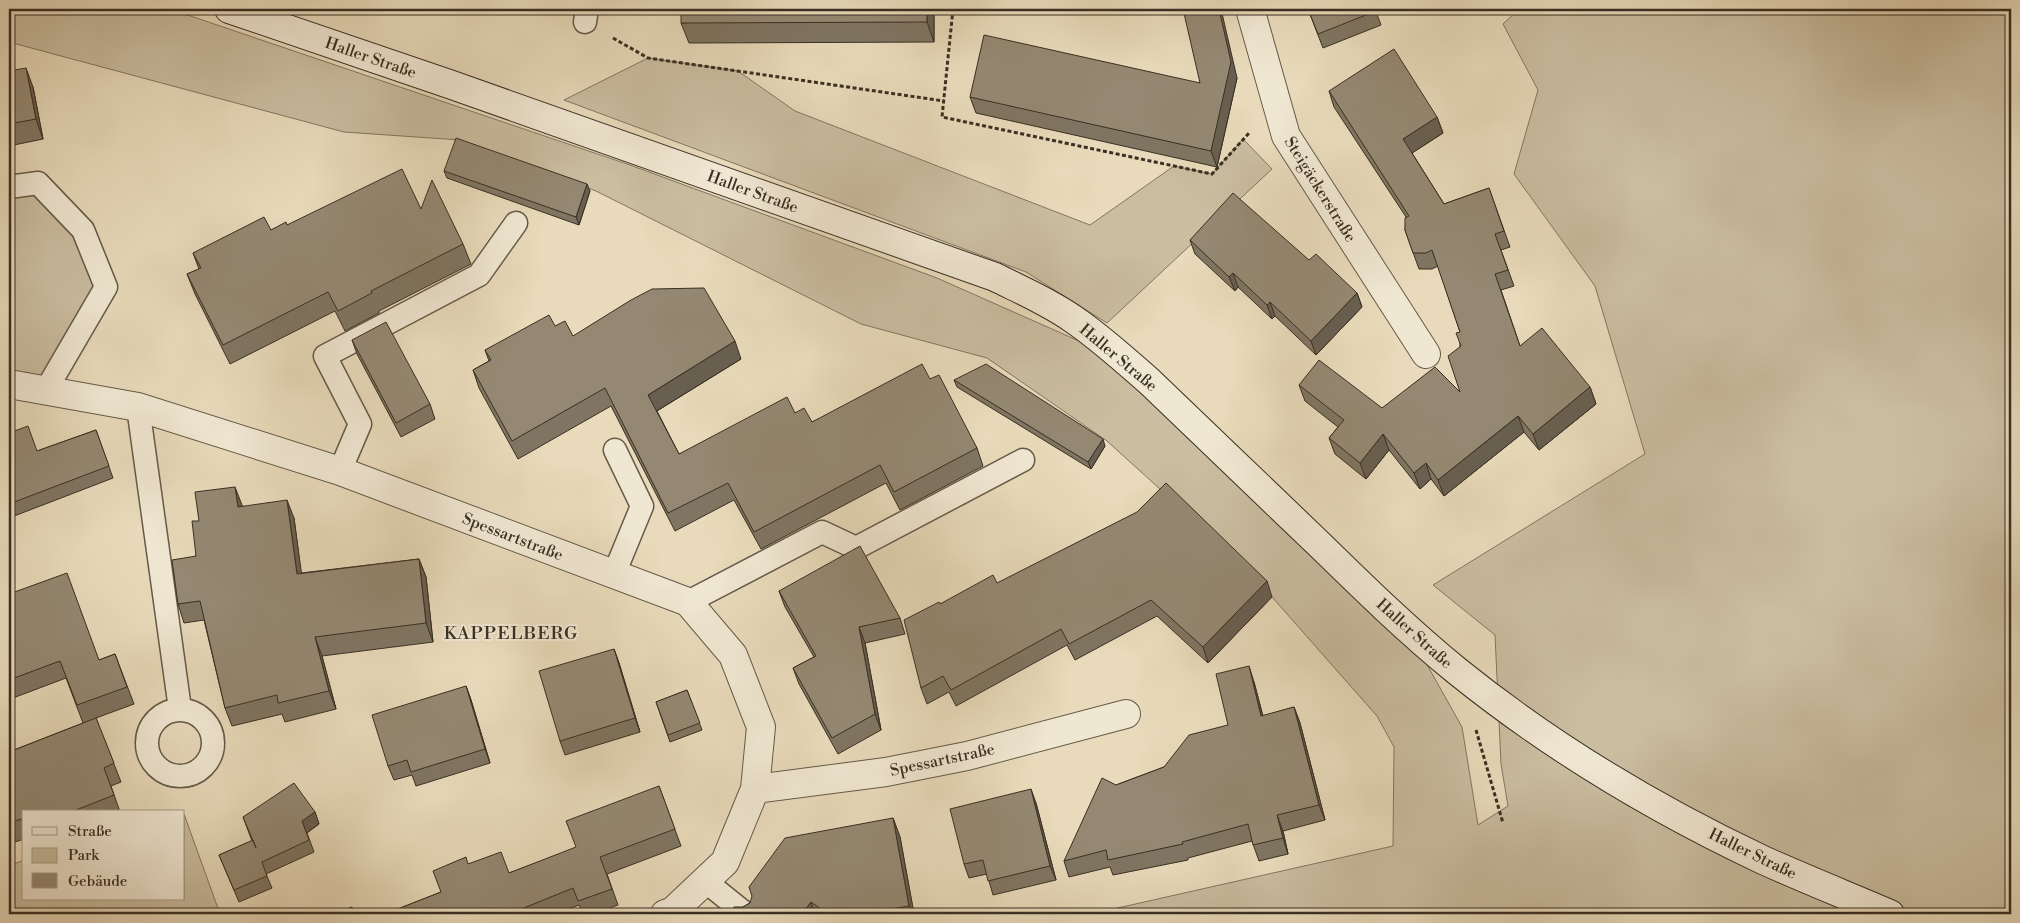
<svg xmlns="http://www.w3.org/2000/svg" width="2020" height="923" font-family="'Libre Bodoni',serif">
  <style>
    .green { fill: #cabda0; stroke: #827662 }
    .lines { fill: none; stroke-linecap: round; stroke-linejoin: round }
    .service-casing { stroke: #655a49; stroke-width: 25 }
    .minor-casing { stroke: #655a49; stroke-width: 30 }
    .secondary-casing { stroke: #392f23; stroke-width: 30 }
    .path { stroke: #392f23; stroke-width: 3; stroke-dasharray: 4 2.5; stroke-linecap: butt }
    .service { stroke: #f0e7d2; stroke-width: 22 }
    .minor { stroke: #f0e7d2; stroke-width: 28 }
    .secondary { stroke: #f0e7d2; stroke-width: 28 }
    .wall { fill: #7f7562; stroke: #392f23 }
    .shaded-wall { fill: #685f50; stroke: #392f23 }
    .building { fill: #948872; stroke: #392f23 }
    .labels { text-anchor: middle; stroke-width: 4; stroke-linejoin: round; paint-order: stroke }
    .street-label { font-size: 16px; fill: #392f23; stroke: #f0e7d2 }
    .neighbourhood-label { font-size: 18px; letter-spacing: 1px; fill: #392f23; stroke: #f0e7d2 }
  </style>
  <rect width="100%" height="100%" fill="#e8daba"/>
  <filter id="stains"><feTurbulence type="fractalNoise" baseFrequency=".004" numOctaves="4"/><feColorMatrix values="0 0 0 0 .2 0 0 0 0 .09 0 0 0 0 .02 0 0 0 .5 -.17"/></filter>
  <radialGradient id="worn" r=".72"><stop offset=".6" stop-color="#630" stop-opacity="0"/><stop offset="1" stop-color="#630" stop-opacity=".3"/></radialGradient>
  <path class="green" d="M 9,9 L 170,9 L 630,165 L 937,278 L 1097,349 L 1421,654 L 1462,727 L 1478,825 L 1508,806 L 1501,764 L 1495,635 L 1433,585 L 1645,454 L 1595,286 L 1514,174 L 1538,90 L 1503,24 L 1519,9 L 2011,9 L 2011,914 L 1091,914 L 1393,846 L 1394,747 L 1377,716 L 1272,597 L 1171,499 L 1107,441 L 987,358 L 861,324 L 596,191 L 460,140 L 344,132 L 9,42 Z
    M 648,58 L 738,71 L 795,111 L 1090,225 L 1174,166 L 1212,174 L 1243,139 L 1272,169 L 1107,323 L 1026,272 L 564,100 Z
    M 36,194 L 74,234 L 96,283 L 42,379 L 9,376 L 9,197 Z
    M 184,814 L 220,914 L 9,914 L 9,866 L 24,860 L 24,899 L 184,899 Z"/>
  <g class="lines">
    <g class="service-casing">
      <path id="service" d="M 585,22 L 587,9
        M 9,187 L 38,183 L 83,230 L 106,287 L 46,390
        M 138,407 L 180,709
        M 340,471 L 360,424 L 325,356 L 479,275 L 516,223
        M 614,574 L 642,506 L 615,450
        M 688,602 L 822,532 L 856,548 L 1023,460
        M147 743a33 33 0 1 1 66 0a33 33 0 1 1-66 0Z
        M 705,881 L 746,914"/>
    </g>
    <g class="minor-casing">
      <path id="minor" d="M 1250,9 L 1286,136 L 1426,354
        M 9,384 L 138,407 L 340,471 L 688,602 L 733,655 L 761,727 L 755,789 L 725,862 L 673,911 L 665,914
        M 755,789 L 886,772 L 967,756 L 1126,714"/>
    </g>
    <g class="secondary-casing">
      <path id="secondary" d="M 229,9 L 452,85 L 995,277 C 1021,290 1049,302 1073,319 C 1101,338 1126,361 1151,383 C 1208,437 1264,492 1321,546 C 1365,589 1409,632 1457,671 C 1550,746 1655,809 1763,860 C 1805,879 1848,896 1890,914"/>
    </g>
    <path class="path" d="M 953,9 L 942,117 L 1212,174 L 1249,133
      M 613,38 L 648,58 L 944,101
      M 1476,730 L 1503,823"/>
    <use href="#service" class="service"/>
    <use href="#minor" class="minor"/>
    <use href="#secondary" class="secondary"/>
  </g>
  <path class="wall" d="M 934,9 L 934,42 L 689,43 L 681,23 Z
    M 1308,9 L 1375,9 L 1381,25 L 1323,48 Z
    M 9,71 L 33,87 L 43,139 L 9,146 Z
    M 1237,78 L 1217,167 L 976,113 L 970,97 L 1200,83 Z
    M 1329,91 L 1437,117 L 1443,133 L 1412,153 L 1444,204 L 1489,188 L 1510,247 L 1501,250 L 1514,286 L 1501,290 L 1520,346 L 1590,387 L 1596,404 L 1539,450 L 1524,432 L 1444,496 L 1431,479 L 1420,489 L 1389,450 L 1366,479 L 1335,454 L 1329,438 L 1338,427 L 1305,401 L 1299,385 L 1382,408 L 1460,392 L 1460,332 L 1438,266 L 1432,269 L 1419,269 L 1405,230 L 1406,217 L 1334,107 Z
    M 444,171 L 590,191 L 579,225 L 447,178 Z
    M 421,209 L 463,244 L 471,264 L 379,311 L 379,313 L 345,331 L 335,311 L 230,364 L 195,294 L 187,274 L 199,269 L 193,253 L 287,225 Z
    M 1190,240 L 1309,260 L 1357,293 L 1362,307 L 1316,355 L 1275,316 L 1272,319 L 1238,287 L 1235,291 L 1195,254 Z
    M 555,326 L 573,336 L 741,359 L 657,411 L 679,454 L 795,413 L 812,422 L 930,379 L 977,448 L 983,466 L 900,510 L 886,483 L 761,549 L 734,500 L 675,531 L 611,406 L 518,459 L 479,388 L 473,370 L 489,361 L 485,350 Z
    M 352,340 L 430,404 L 435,419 L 401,437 L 357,354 Z
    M 954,380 L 1105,446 L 1091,469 L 957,387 Z
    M 96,430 L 113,478 L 9,518 L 9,433 L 37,451 Z
    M 242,506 L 294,518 L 301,573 L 419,559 L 426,577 L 433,642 L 322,656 L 336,709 L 285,722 L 282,714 L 232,726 L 225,708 L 204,620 L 184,623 L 178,604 L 196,556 L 199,521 Z
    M 997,583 L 1272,597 L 1208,663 L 1157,616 L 1075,660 L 1067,645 L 956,706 L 949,692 L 927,704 L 921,688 L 940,604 Z
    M 779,591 L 900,618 L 905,634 L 865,643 L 881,730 L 838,754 L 799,684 L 793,668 L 814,657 L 785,607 Z
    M 9,594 L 99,660 L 115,654 L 134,704 L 96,718 L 121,782 L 111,786 L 120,812 L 24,812 L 24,839 L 9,844 L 9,738 L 14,750 L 83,723 L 66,678 L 13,698 L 9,687 Z
    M 614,649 L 619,663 L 640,732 L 565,755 L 560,741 Z
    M 1254,682 L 1263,716 L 1294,707 L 1300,723 L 1325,820 L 1283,831 L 1288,854 L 1259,861 L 1252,841 L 1188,858 L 1188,860 L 1113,875 L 1110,867 L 1069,877 L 1064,861 L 1116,785 L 1164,767 L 1228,725 Z
    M 466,686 L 471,700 L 490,763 L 416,786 L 412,775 L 394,780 L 388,766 Z
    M 687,690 L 702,730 L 670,742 L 656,702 Z
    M 659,786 L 681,846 L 607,874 L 618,905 L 592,914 L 583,914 L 579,905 L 555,914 L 385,914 L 441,892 L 468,864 L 509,873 L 576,848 Z
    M 1036,803 L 1056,880 L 993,895 L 987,874 L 969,878 L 964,864 Z
    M 315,812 L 319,824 L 307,833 L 314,852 L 266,874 L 272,888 L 239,902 L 219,855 L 252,841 L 243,817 Z
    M 893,818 L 900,837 L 914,914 L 728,914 L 743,907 Z"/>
  <path class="shaded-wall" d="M 927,9 L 934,9 L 934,42 L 927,22 Z
    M 1219,9 L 1221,9 L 1237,78 L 1217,167 L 1211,151 Z
    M 26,68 L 33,87 L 43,139 L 36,119 Z
    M 1437,117 L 1443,133 L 1409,155 L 1403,139 Z
    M 587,184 L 590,191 L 579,225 L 576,217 Z
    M 1233,273 L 1238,287 L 1235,291 L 1229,277 Z
    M 1357,293 L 1362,307 L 1316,355 L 1311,341 Z
    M 1270,302 L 1275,316 L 1272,319 L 1267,305 Z
    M 735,341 L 741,359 L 655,412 L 648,395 Z
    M 1590,387 L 1596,404 L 1539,450 L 1533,434 Z
    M 1518,416 L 1524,432 L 1444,496 L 1438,480 Z
    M 1383,434 L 1389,450 L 1366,479 L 1360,463 Z
    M 1103,439 L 1105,446 L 1091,469 L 1088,462 Z
    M 1426,463 L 1431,479 L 1420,489 L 1414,473 Z
    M 235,487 L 242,505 L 245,525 L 238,507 Z
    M 287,500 L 294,518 L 304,592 L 297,574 Z
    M 419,559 L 426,577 L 433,642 L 426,623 Z
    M 1267,581 L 1272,597 L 1208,663 L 1203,647 Z
    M 859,627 L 865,643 L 881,730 L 875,714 Z
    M 315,637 L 322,656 L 336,709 L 329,691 Z
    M 614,649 L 619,663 L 640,732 L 635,718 Z
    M 1249,666 L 1254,682 L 1267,732 L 1261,716 Z
    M 466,686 L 471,700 L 490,763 L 485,749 Z
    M 1294,707 L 1300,723 L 1325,820 L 1319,805 Z
    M 1031,789 L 1036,803 L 1056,880 L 1050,866 Z
    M 315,812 L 319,824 L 306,833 L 302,821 Z
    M 1277,815 L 1283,831 L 1288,854 L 1283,838 Z
    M 893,818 L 900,837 L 914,914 L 912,914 L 909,906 Z
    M 811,902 L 815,914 L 802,914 Z
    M 774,908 L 776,914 L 769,914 Z"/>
  <path class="building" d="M 681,9 L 927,9 L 927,22 L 681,23 Z
    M 1183,9 L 1219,9 L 1231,62 L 1211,151 L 970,97 L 984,35 L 1200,83 Z
    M 1308,9 L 1375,9 L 1376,11 L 1318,34 Z
    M 1394,49 L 1437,117 L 1403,139 L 1444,204 L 1489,188 L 1504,231 L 1495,234 L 1508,270 L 1495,274 L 1520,346 L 1542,328 L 1590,387 L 1533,434 L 1518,416 L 1438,480 L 1426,463 L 1414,473 L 1383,434 L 1360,463 L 1329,438 L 1344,420 L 1299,385 L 1319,360 L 1382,408 L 1435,367 L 1460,392 L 1448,356 L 1461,346 L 1456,333 L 1460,332 L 1432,250 L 1426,253 L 1413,253 L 1405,230 L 1405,218 L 1409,216 L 1329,91 Z
    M 26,68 L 36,119 L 9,124 L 9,71 Z
    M 456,138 L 587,184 L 576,217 L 444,171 Z
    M 402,169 L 421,209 L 432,180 L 463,244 L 371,291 L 372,293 L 338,311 L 328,292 L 223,345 L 187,274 L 201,268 L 193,253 L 264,217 L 271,230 L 286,222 L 287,225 Z
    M 1233,193 L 1309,260 L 1316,254 L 1357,293 L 1311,341 L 1270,302 L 1267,305 L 1233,273 L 1229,277 L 1190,240 Z
    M 704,288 L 735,341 L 648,395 L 679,454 L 787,397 L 795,413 L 804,408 L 812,422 L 922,364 L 930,379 L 939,375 L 977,448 L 894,492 L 880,465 L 754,532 L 728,483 L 668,513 L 605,388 L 512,441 L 473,370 L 491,360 L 485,350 L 549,315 L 555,326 L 565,321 L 573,336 L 631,300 L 652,289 Z
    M 386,322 L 430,404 L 396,423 L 352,340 Z
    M 986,364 L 1103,439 L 1088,462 L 954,380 Z
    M 28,426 L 37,451 L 96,430 L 109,466 L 9,504 L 9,433 Z
    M 1166,483 L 1267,581 L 1203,647 L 1151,600 L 1069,644 L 1061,629 L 951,690 L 943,676 L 921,688 L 904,620 L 939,602 L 940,604 L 993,575 L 997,583 L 1137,512 Z
    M 235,487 L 238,507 L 287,500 L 297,574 L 419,559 L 426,623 L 315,637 L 329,691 L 278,703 L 277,695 L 225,708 L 200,601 L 178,604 L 172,560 L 196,556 L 192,521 L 199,521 L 195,492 Z
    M 860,546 L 900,618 L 859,627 L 875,714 L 832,738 L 793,668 L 816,656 L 779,591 Z
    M 67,573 L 99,660 L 115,654 L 127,687 L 77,705 L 60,661 L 9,680 L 9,594 Z
    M 614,649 L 635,718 L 560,741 L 539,671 Z
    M 1249,666 L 1261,716 L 1294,707 L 1319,805 L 1277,815 L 1283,838 L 1253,845 L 1248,824 L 1182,842 L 1183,844 L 1108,860 L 1106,850 L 1064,861 L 1102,778 L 1116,785 L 1164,767 L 1189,735 L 1228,725 L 1216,674 Z
    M 466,686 L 485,749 L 411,772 L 407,760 L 388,766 L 372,715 Z
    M 687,690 L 700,723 L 668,735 L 656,702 Z
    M 96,718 L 114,763 L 104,768 L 114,795 L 71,812 L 24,812 L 24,826 L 21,819 L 9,823 L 9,738 L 14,750 Z
    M 294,783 L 315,812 L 302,821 L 309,840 L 262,862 L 267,876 L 234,890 L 219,855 L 253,840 L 256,848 L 243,817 Z
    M 659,786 L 675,829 L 600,857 L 612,889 L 578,901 L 573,888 L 509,914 L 385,914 L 441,892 L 433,871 L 466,857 L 468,864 L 501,852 L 509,873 L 576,847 L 566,821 Z
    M 1031,789 L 1050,866 L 988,881 L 983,860 L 964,864 L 950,809 Z
    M 893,818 L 909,906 L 862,914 L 828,914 L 811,902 L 802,914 L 782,914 L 774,908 L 769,914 L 728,914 L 734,907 L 743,907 L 750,903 L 752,896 L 749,887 L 785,838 Z
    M 352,907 L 355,914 L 335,914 Z"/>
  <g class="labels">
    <g class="street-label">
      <text transform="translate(371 57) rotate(19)" y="6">Haller Straße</text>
      <text transform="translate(1321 189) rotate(58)" y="6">Steigäckerstraße</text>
      <text transform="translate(753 191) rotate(20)" y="6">Haller Straße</text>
      <text transform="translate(1119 357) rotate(40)" y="6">Haller Straße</text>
      <text transform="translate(513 536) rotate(21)" y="6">Spessartstraße</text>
      <text transform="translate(1415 633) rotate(42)" y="6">Haller Straße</text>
      <text transform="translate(942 759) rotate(-12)" y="6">Spessartstraße</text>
      <text transform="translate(1753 853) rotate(26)" y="6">Haller Straße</text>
    </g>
    <g class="neighbourhood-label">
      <text x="511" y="639">KAPPELBERG</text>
    </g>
  </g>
  <rect width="2020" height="923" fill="none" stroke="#e8daba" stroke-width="30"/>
  <rect x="10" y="10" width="2000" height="903" fill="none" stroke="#392f23" stroke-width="2.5"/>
  <rect x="15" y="15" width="1990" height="893" fill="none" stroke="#392f23"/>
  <rect x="22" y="810" width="162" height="90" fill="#f0e7d2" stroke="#a79d8c"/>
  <rect x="32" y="827" width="25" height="8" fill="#f0e7d2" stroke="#a79d8c"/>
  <text x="68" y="836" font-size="15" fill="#392f23">Straße</text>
  <rect x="32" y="848" width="25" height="15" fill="#cabda0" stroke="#a79d8c"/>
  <text x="68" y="860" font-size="15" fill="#392f23">Park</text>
  <rect x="32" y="873" width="25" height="15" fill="#948872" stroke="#a79d8c"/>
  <text x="68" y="886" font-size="15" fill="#392f23">Gebäude</text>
  <rect width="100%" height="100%" filter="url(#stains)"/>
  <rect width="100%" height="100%" fill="url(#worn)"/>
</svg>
